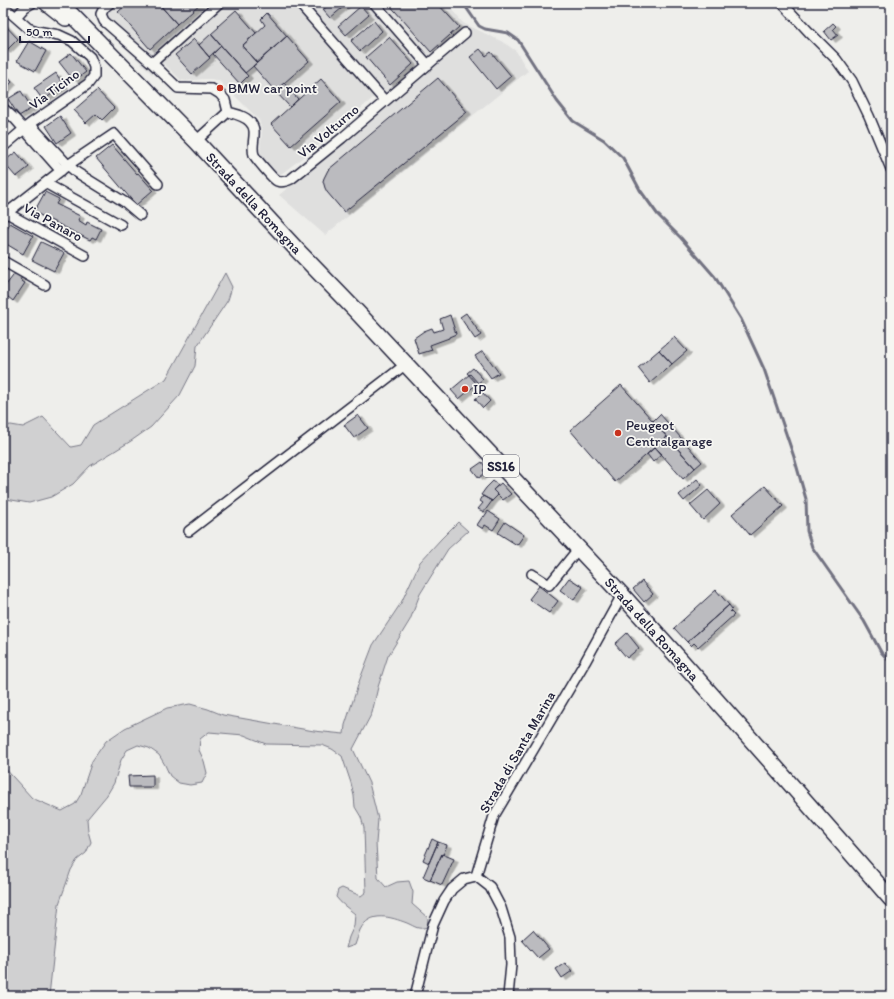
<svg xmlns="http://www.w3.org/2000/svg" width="894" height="999" font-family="Itim,sans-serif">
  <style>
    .built { fill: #dfdfde }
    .green { fill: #d0d0d1; stroke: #797986 }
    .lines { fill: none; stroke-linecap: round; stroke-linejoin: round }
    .stream { stroke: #727281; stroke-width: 3 }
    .building { fill: #bbbbbf; stroke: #22223b; filter: url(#shadow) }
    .street-casing { stroke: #22223b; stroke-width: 12 }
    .primary-casing { stroke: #22223b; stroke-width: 18 }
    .street { stroke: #f6f6f2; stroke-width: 9 }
    .primary { stroke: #f6f6f2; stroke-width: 15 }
    .poi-dot { fill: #c8321e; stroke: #f6f6f2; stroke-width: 1.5 }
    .labels { text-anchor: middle; stroke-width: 3.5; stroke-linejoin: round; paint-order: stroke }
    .shield { fill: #f6f6f2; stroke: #626272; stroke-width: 1 }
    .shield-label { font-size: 13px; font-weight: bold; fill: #22223b }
    .poi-label { font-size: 14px; fill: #22223b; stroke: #f6f6f2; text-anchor: start }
    .street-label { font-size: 14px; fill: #22223b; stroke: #f6f6f2 }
  </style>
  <defs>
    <filter id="shadow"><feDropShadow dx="4.5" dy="2.5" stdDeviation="0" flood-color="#0004"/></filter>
  </defs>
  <rect width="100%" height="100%" fill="#eeeeeb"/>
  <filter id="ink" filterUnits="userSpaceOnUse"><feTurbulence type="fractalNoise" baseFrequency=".025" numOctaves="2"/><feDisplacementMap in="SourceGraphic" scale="8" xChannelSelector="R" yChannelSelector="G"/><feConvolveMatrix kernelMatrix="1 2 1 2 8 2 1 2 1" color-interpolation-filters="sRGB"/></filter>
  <g filter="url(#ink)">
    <path class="built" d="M 101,3 L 446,3 L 463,23 L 501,41 L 516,51 L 528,71 L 325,235 L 279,195 L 384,109 L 374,97 L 319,145 L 281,174 L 278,174 L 262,158 L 260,151 L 262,131 L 259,120 L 233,94 L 219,81 L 211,79 L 202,79 L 186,81 L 181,80 L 164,64 L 152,74 L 99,22 L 95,14 L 98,6 Z"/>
    <path class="green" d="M 225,273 L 232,287 L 228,300 L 197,346 L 195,366 L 180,395 L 151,427 L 131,441 L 90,466 L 73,484 L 51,497 L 29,503 L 6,499 L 3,500 L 3,426 L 11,425 L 23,427 L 43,417 L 71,447 L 81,445 L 93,425 L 166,379 Z
      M 458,522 L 468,531 L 448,549 L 420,594 L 410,620 L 388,656 L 378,687 L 372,713 L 353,749 L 369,783 L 378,819 L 376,843 L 378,878 L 386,887 L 397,882 L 409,881 L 413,892 L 412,904 L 428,918 L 427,927 C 418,930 416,927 407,923 C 391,917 370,910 360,930 C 358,935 357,940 355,945 L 346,948 L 349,937 L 354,926 L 355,914 C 348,908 341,904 336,897 L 338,890 L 342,888 L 361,896 L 366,892 L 364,828 L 361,817 L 355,807 L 354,796 L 351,783 L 342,756 L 332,749 L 322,745 L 266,744 L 244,735 L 209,732 L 200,739 L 199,750 L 204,761 L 207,773 L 202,783 L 190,785 L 179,783 L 170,776 L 165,765 L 159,755 L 149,748 L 138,745 L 127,750 L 121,760 L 114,783 L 107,795 L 87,819 L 88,831 L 91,842 L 86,853 L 77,860 L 71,870 L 59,904 L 49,996 L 3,996 L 3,766 L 32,798 L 62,811 L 75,804 L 81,794 L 92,761 L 106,741 L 125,728 L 167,708 L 190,704 L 208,709 L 223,715 L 314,731 L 344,734 L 345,725 L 360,679 L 373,645 L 401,603 L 420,562 L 441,539 Z"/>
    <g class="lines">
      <path class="stream" d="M 463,3 L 479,26 L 485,29 L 508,33 L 518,40 L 557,101 L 573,121 L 604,140 L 623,158 L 640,190 L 658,215 L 681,238 L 715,277 L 741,319 L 764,369 L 794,457 L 806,499 L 807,531 L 812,547 L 864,621 L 881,652 L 891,663"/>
    </g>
    <path class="building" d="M 128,3 L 158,3 L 177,24 L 150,49 L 118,12 Z
      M 158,3 L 201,3 L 177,24 Z
      M 331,3 L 348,3 L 330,18 L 323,10 Z
      M 388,3 L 437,3 L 459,27 L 431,52 Z
      M 361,6 L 369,15 L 346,35 L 338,26 Z
      M 236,10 L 256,33 L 242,46 L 257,63 L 245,73 L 211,34 L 219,27 L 218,26 Z
      M 267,13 L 287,36 L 257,63 L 242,46 L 265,25 L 261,19 Z
      M 374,21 L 382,31 L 360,51 L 351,41 Z
      M 3,23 L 18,39 L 6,51 L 3,48 Z
      M 833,23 L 836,26 L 833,29 L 838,35 L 831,40 L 824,31 Z
      M 211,34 L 221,46 L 209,57 L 199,45 Z
      M 287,36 L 309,61 L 275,91 L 253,66 Z
      M 389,37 L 413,64 L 390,85 L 366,57 Z
      M 194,39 L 210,58 L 192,74 L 175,55 Z
      M 29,41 L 46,51 L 35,71 L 17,61 Z
      M 221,46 L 248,76 L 240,84 L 213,54 Z
      M 480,49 L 486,56 L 491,52 L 511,76 L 496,89 L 470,57 Z
      M 71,53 L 86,72 L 74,81 L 59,62 Z
      M 3,73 L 12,82 L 3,92 Z
      M 56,73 L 64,86 L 43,100 L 34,88 Z
      M 438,78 L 467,112 L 344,212 L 327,192 L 325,188 L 323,181 L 324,178 L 328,170 Z
      M 321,79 L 341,102 L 291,146 L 271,124 Z
      M 284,83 L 298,99 L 290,107 L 275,91 Z
      M 97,90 L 114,108 L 102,120 L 96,114 L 86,123 L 74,110 Z
      M 21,91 L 32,108 L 19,116 L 8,99 Z
      M 60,116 L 71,133 L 57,143 L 46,126 Z
      M 112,145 L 137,174 L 138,173 L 153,190 L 136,205 L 96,158 Z
      M 16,152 L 29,167 L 16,177 L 3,162 Z
      M 45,192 L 59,199 L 56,204 L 80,216 L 78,220 L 86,225 L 87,222 L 101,229 L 96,239 L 92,237 L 90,240 L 34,212 Z
      M 10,223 L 33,236 L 23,254 L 3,242 L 3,236 Z
      M 41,242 L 64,253 L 54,271 L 32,260 Z
      M 16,272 L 22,277 L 20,280 L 25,283 L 13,301 L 3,293 L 3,289 Z
      M 466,313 L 481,335 L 475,339 L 460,317 Z
      M 450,315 L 456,334 L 449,337 L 449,338 L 430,345 L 432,350 L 419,354 L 414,338 L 424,331 L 432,328 L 434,332 L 443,329 L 440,319 Z
      M 674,337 L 687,351 L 672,364 L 659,350 Z
      M 659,350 L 672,364 L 650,383 L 638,368 Z
      M 483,351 L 499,373 L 491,378 L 475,356 Z
      M 473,368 L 483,379 L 477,384 L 467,373 Z
      M 470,374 L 478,383 L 459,399 L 451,390 Z
      M 621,385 L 667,437 L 615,482 L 570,430 Z
      M 483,393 L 490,401 L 483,408 L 475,399 Z
      M 660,414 L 702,462 L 695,468 L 653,421 Z
      M 358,415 L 368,428 L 354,438 L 344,425 Z
      M 667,437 L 695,468 L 683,479 L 655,447 Z
      M 655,447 L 662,454 L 653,462 L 647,454 Z
      M 482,462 L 486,468 L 483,470 L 485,473 L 479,478 L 472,469 Z
      M 697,479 L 702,485 L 684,501 L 679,495 Z
      M 493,481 L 498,485 L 493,490 L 498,495 L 492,501 L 481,495 L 486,488 Z
      M 501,483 L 511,494 L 503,500 L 493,490 Z
      M 765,486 L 783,506 L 750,535 L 732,514 Z
      M 708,490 L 720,504 L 703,520 L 690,505 Z
      M 483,496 L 492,501 L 484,512 L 478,509 L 483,503 L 480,501 Z
      M 488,511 L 500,519 L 493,530 L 485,525 L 483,529 L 477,525 L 483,516 L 484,517 Z
      M 505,522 L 524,535 L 517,545 L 498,533 Z
      M 569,578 L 583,587 L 574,600 L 560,590 Z
      M 642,581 L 653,594 L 644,602 L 633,589 Z
      M 539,586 L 558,601 L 549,613 L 529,599 Z
      M 716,590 L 729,605 L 687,642 L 674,628 Z
      M 729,605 L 732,609 L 730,611 L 734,615 L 698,647 L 694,643 L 691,646 L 687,642 Z
      M 627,633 L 639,648 L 627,658 L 615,644 Z
      M 153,775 L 153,787 L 129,787 L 128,776 Z
      M 432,839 L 438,842 L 429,863 L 423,860 Z
      M 438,842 L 447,845 L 443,855 L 442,854 L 430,880 L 423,877 Z
      M 442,854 L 454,859 L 442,885 L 430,880 Z
      M 533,930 L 549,949 L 538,958 L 522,940 Z
      M 565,963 L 572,971 L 562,978 L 556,969 Z"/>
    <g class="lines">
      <g class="street-casing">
        <path id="street" d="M 110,3 L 104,8 L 101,14 L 104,21 L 152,63
          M 219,3 L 152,63 L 178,88 L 212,89 L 220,94 L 225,100 L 228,112
          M 299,3 L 385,101
          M 374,3 L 428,65
          M 782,3 L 809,32 L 836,59 L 852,81 L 869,116 L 891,169
          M 3,5 L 4,7 L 28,28 L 37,31 L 59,35 L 72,41 L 90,57 L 94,67 L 94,76 L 88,84 L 30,124 L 3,147
          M 16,17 L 25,7 L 32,3
          M 3,108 L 15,119 L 61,171
          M 228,112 C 236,114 245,116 250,122 C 259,131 250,144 254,155 C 256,159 273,179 277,181 C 282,183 287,181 291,179 L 342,138 L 465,33
          M 30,124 L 68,165 L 76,172 L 126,203 L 140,215
          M 196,141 L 228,112
          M 45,183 L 121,225
          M 7,213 L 85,256
          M 3,216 L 68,165 L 114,134 L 158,184
          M 3,261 L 45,285
          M 189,531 L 406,364
          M 532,574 L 549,585 L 578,549
          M 476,876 L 494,816 L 585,662 L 622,595
          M 476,876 L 490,887 L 501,908 L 510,937 L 511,965 L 508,996
          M 415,996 L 433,925 L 444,901 L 452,889 L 464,879 L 476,876"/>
      </g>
      <g class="primary-casing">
        <path id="primary" d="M 47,3 L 66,18
          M 60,3 L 196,141 L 300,253 L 357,312 L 622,595 C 713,695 802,797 891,899"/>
      </g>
      <use href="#street" class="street"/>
      <use href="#primary" class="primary"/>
    </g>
  </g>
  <g class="poi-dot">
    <circle cx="220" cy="88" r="4"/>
    <circle cx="465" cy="389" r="4"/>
    <circle cx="618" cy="433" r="4"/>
  </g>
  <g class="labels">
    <rect class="shield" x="483" y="455" width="36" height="22" rx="3"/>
    <g class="shield-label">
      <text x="501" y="471">SS16</text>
    </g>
    <g class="poi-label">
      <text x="228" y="93">BMW car point</text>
      <text x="473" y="394">IP</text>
      <text x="626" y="430">Peugeot<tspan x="626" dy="16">Centralgarage</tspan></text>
    </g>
    <g class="street-label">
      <text transform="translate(54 89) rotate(-36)" y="5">Via Ticino</text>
      <text transform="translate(328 131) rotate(-40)" y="5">Via Volturno</text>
      <text transform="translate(254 203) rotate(47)" y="5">Strada della Romagna</text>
      <text transform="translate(53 222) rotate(29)" y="5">Via Panaro</text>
      <text transform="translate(652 629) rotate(48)" y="5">Strada della Romagna</text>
      <text transform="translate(517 752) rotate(-60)" y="5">Strada di Santa Marina</text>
    </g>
  </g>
  <rect width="894" height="999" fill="none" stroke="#f6f6f2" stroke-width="16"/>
  <rect x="8" y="8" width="878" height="983" fill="none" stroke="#22223b" stroke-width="1.5" filter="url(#ink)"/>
  <path d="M20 36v6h69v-6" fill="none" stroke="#22223b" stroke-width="2"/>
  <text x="26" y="36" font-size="12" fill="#22223b" stroke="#f6f6f2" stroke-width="3" paint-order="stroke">50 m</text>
</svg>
